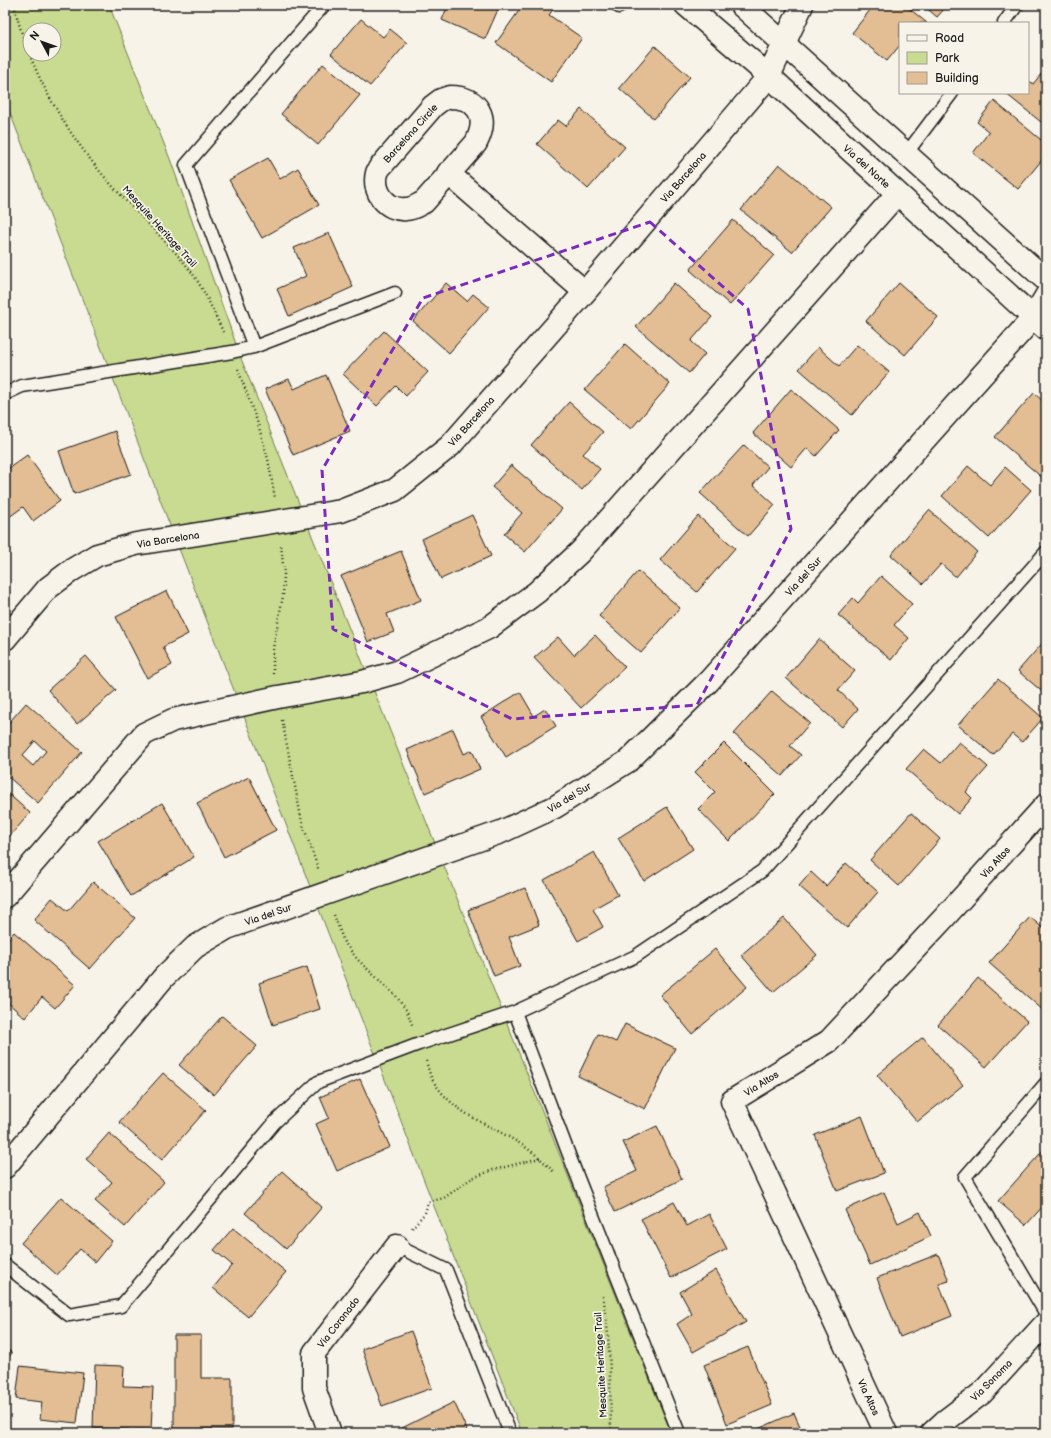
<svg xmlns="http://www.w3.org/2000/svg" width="1051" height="1438" font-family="'Balsamiq Sans',sans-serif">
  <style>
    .green { fill: #c8db90; stroke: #727c56; fill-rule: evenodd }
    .building { fill: #e3bd93; stroke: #1c1c1c; fill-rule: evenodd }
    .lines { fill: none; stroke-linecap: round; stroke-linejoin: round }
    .lane-casing { stroke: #1c1c1c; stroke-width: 15 }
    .street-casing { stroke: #1c1c1c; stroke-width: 25 }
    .secondary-casing { stroke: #1c1c1c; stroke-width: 25 }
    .path { stroke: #1c1c1c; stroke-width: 2.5; stroke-dasharray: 1 3; stroke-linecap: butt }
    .lane { stroke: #f7f3e8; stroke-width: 12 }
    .street { stroke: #f7f3e8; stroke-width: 22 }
    .secondary { stroke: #f7f3e8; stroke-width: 22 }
    .marked { fill: none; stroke: #7b2cbf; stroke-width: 3; stroke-dasharray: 8 5; stroke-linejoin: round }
    .labels { text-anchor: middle; stroke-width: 3.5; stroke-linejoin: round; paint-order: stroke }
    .street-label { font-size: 10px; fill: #1c1c1c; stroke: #f7f3e8 }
  </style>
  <rect width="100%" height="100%" fill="#f7f3e8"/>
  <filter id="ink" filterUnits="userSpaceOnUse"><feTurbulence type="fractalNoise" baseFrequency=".025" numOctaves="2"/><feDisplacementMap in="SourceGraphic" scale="8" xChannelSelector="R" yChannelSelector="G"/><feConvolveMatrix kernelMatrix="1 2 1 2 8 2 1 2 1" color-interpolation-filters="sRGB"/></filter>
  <g filter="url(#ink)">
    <path class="green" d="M 5,5 L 109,5 L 170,159 L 242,361 L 671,1433 L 522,1433 L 5,100 ZM 30,30 L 54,30 L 54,54 L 30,54 Z"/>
    <path class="building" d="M 448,5 L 500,5 L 485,39 L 442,20 Z
      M 523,5 L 556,5 L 549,15 L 582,38 L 551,82 L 496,43 Z
      M 874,5 L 905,5 L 927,23 L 900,23 L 900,45 L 887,61 L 852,33 Z
      M 923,5 L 948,5 L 937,17 Z
      M 361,19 L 383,37 L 390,29 L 407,43 L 370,86 L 331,54 Z
      M 655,46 L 690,77 L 654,119 L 619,88 Z
      M 323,64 L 360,95 L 318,145 L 281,114 Z
      M 1046,68 L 1046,126 L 1005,93 L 1028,93 L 1028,80 L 1033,84 Z
      M 994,101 L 1046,144 L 1046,155 L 1018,189 L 973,153 L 989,132 L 977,122 Z
      M 581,109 L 625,147 L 588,189 L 537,144 L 558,120 L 566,126 Z
      M 268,158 L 280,179 L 298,168 L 319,205 L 262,238 L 229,180 Z
      M 779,164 L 831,207 L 792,252 L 741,210 Z
      M 733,220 L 774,255 L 730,305 L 690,270 Z
      M 329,233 L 353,287 L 289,316 L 277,289 L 306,276 L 294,248 Z
      M 446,283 L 467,301 L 473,294 L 489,307 L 449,353 L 413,321 Z
      M 674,283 L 712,317 L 691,341 L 705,354 L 689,373 L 636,327 Z
      M 899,283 L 938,317 L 905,355 L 866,321 Z
      M 384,331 L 428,372 L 406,396 L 396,386 L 377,406 L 343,374 Z
      M 625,344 L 670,384 L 631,429 L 585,390 Z
      M 857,345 L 889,372 L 852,415 L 799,369 L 818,347 L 839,366 Z
      M 326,375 L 350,431 L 293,455 L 265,389 L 289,379 L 294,389 Z
      M 791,389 L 839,430 L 816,456 L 807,448 L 791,467 L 753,433 Z
      M 1034,393 L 1046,404 L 1046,481 L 995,437 Z
      M 569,402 L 603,432 L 583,454 L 600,469 L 582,490 L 531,445 Z
      M 115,431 L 131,474 L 74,494 L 59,451 Z
      M 744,445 L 768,467 L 753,485 L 775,505 L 748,536 L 700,493 Z
      M 27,455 L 60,501 L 33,521 L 23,507 L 5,520 L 5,471 Z
      M 511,465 L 562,509 L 525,552 L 504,534 L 522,513 L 492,487 Z
      M 968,466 L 990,485 L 1005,467 L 1031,490 L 989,538 L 942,496 Z
      M 929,510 L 977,552 L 956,577 L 941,564 L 923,584 L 891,555 Z
      M 472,515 L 491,556 L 441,579 L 422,539 Z
      M 698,516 L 735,548 L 697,592 L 660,560 Z
      M 401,551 L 421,600 L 387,614 L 394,632 L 368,642 L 341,576 Z
      M 638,571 L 680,608 L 641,653 L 599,616 Z
      M 881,576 L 912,604 L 894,625 L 909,638 L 891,660 L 838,615 L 853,598 L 858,603 Z
      M 167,591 L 188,634 L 163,647 L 172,665 L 147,678 L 116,617 Z
      M 595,635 L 625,667 L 581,708 L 534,658 L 558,637 L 574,655 Z
      M 819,639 L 855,671 L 838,690 L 858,709 L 842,727 L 786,678 Z
      M 1046,639 L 1046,695 L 1018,671 Z
      M 86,656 L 116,690 L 77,724 L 48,690 Z
      M 998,679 L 1043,718 L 1022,742 L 1012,734 L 993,755 L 958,725 Z
      M 772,691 L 810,723 L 790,746 L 801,755 L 782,776 L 734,734 Z
      M 520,692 L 534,716 L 545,709 L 556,726 L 506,757 L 481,717 Z
      M 26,703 L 82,752 L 38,803 L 5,774 L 5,727 ZM 35,741 L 46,751 L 33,766 L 22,756 Z
      M 453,729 L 464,754 L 472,750 L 480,769 L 425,793 L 407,750 Z
      M 959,742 L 988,767 L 966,792 L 972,798 L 958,814 L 906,769 L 924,749 L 941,763 Z
      M 724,743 L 775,794 L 729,841 L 698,809 L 715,792 L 695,772 Z
      M 249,777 L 276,830 L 224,857 L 197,803 Z
      M 5,791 L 30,813 L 10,836 L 5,832 Z
      M 162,803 L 194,857 L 131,896 L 98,841 Z
      M 667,807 L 693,849 L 644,881 L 618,838 Z
      M 911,813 L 940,839 L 899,886 L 870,860 Z
      M 594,852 L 618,895 L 593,909 L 603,927 L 578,941 L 544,880 Z
      M 846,863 L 878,892 L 847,928 L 799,886 L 811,872 L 826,886 Z
      M 93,882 L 135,918 L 90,969 L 34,920 L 52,898 L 68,911 Z
      M 525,888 L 539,925 L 509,937 L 520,966 L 494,976 L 468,910 Z
      M 1030,917 L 1046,931 L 1046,1009 L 1044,1011 L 989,963 Z
      M 784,918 L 817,955 L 773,992 L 741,955 Z
      M 14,932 L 75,985 L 55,1008 L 42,997 L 25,1018 L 5,1000 L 5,977 L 7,974 L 5,972 L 5,943 Z
      M 715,949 L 747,987 L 692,1034 L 660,995 Z
      M 307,967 L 320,1009 L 273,1025 L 259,983 Z
      M 978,978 L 1027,1021 L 986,1067 L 938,1025 Z
      M 222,1016 L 257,1046 L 214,1095 L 179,1065 Z
      M 625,1024 L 675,1048 L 645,1109 L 578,1076 L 598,1034 L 616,1042 Z
      M 923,1037 L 963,1085 L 917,1122 L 877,1075 Z
      M 163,1073 L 206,1110 L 162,1160 L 119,1122 Z
      M 360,1079 L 390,1147 L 337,1171 L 316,1124 L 329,1118 L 320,1097 Z
      M 862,1116 L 884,1173 L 837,1191 L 815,1135 Z
      M 657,1126 L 682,1179 L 615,1212 L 603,1187 L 637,1171 L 623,1142 Z
      M 109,1133 L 164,1182 L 125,1227 L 95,1201 L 112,1182 L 86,1159 Z
      M 1046,1147 L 1046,1203 L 1026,1225 L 998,1201 Z
      M 282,1171 L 322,1207 L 286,1249 L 245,1213 Z
      M 884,1192 L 898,1223 L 920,1212 L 931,1236 L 870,1265 L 845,1210 Z
      M 61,1197 L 112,1241 L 95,1262 L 80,1249 L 57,1275 L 21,1243 Z
      M 674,1202 L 687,1226 L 709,1214 L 727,1249 L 671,1278 L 641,1219 Z
      M 233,1228 L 286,1272 L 248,1317 L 213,1288 L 232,1265 L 214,1250 Z
      M 938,1254 L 949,1281 L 939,1284 L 952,1316 L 900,1337 L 877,1278 Z
      M 716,1270 L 746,1322 L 693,1352 L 677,1324 L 692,1314 L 680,1292 Z
      M 411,1331 L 432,1388 L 382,1406 L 362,1349 Z
      M 174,1335 L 201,1335 L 201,1378 L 232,1378 L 232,1429 L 174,1429 Z
      M 5,1347 L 12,1353 L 5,1361 Z
      M 748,1347 L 772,1405 L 727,1424 L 704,1365 Z
      M 95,1365 L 124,1366 L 123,1386 L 153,1387 L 151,1430 L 93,1428 Z
      M 20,1366 L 83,1373 L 77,1423 L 40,1419 L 42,1402 L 16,1399 Z
      M 454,1402 L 467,1430 L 462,1433 L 392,1433 Z
      M 794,1413 L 803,1433 L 749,1433 Z"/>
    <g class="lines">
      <g class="lane-casing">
        <path id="lane" d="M 617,5 L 619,7 L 621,5
          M 1004,23 L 1017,5
          M 906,154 L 952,93
          M 254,347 L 186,165 L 324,5
          M 5,394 L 22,386 L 232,352 L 254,347 L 395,293
          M 515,1012 L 574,1168 L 679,1433
          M 1046,1083 L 965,1177 L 1046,1314
          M 397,1246 L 446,1270 L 510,1433
          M 5,1265 L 69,1315 L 121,1306 L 275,1122 L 318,1082 L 419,1044 L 515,1012 L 636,956 L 762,871 L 1046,552"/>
      </g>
      <g class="street-casing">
        <path id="street" d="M 450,97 C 479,97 489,118 476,143 L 424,202 C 418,205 413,209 406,209 C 387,211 372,192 377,173 C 378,170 380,167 382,165 L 433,106 L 441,100 Z
          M 448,173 L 585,292
          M 5,639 L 48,588 L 72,570 L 97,555 L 136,544 L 341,511 L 395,490 L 450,446 L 585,292 L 769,76 L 802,5
          M 5,896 L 144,734 L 173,720 L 278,697 L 362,682 L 397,672 L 490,627 L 537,592 L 581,551 L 897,194
          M 5,1167 L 164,977 L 195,947 L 227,928 L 501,832 L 555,807 L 628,761 L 709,681 L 1033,318 L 1046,296
          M 330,1433 L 314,1388 L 314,1353 L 397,1246
          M 886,1433 L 732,1101 L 829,1041 L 943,919 L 1046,805
          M 932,1433 L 945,1421 L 982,1393 L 1046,1323"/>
      </g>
      <g class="secondary-casing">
        <path id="secondary" d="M 686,5 L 769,76 L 1046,329
          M 741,5 L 1046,280"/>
      </g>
      <path class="path" d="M 14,5 C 28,64 56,116 94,164 C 122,200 157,230 186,265 C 203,286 213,310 224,334
        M 238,369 L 258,424 L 268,459 L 275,498
        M 273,674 L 273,648 L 283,596 L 284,574 L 281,545
        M 282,720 L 302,822 L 319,871
        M 334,915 L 344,942 L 358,960 L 396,996 L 407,1011 L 413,1027
        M 426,1061 C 428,1067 429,1073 432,1079 C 454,1116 489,1123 522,1145 C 535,1153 544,1162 555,1173
        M 412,1228 L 425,1213 L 428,1202 L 444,1198 L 472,1178 L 493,1170 L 540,1158
        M 603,1296 C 611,1341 610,1387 611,1433"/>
      <use href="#lane" class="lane"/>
      <use href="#street" class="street"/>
      <use href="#secondary" class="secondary"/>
    </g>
  </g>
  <path class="marked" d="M 650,222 L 748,309 L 791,529 L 697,705 L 512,719 L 333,629 L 322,470 L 423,298 Z"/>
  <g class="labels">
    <g class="street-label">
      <text transform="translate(410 133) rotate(-48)" y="4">Barcelona Circle</text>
      <text transform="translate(867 166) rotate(42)" y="4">Via del Norte</text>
      <text transform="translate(683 177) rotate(-49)" y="4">Via Barcelona</text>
      <text transform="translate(160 226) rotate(48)" y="4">Mesquite Heritage Trail</text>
      <text transform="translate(471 421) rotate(-48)" y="4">Via Barcelona</text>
      <text transform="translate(168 539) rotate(-9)" y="4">Via Barcelona</text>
      <text transform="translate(803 576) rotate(-48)" y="4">Via del Sur</text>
      <text transform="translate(569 797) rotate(-31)" y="4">Via del Sur</text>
      <text transform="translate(995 862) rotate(-48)" y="4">Via Altos</text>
      <text transform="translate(268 914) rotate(-19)" y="4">Via del Sur</text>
      <text transform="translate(761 1083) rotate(-32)" y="4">Via Altos</text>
      <text transform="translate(338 1322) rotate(-52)" y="4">Via Coronado</text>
      <text transform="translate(600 1365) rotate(-93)" y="4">Mesquite Heritage Trail</text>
      <text transform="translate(991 1380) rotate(-45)" y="4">Via Sonoma</text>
      <text transform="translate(869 1397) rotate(65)" y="4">Via Altos</text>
    </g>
  </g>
  <rect width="1051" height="1438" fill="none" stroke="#f7f3e8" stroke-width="20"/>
  <rect x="10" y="10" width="1031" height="1418" fill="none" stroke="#1c1c1c" stroke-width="1.5" filter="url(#ink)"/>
  <rect x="899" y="22" width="130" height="72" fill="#f7f3e8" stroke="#9f9d96"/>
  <rect x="907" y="35" width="20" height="6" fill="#f7f3e8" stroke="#9f9d96"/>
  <text x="935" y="42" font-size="12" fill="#1c1c1c">Road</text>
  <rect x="907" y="52" width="20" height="12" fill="#c8db90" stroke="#9f9d96"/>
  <text x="935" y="62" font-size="12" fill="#1c1c1c">Park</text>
  <rect x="907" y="72" width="20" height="12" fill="#e3bd93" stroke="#9f9d96"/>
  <text x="935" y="82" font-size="12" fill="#1c1c1c">Building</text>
  <g transform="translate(42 42) rotate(311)"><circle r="19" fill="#f7f3e8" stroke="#9f9d96"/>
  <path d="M0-3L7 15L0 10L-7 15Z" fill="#1c1c1c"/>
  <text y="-6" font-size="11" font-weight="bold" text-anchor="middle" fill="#1c1c1c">N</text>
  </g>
</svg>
